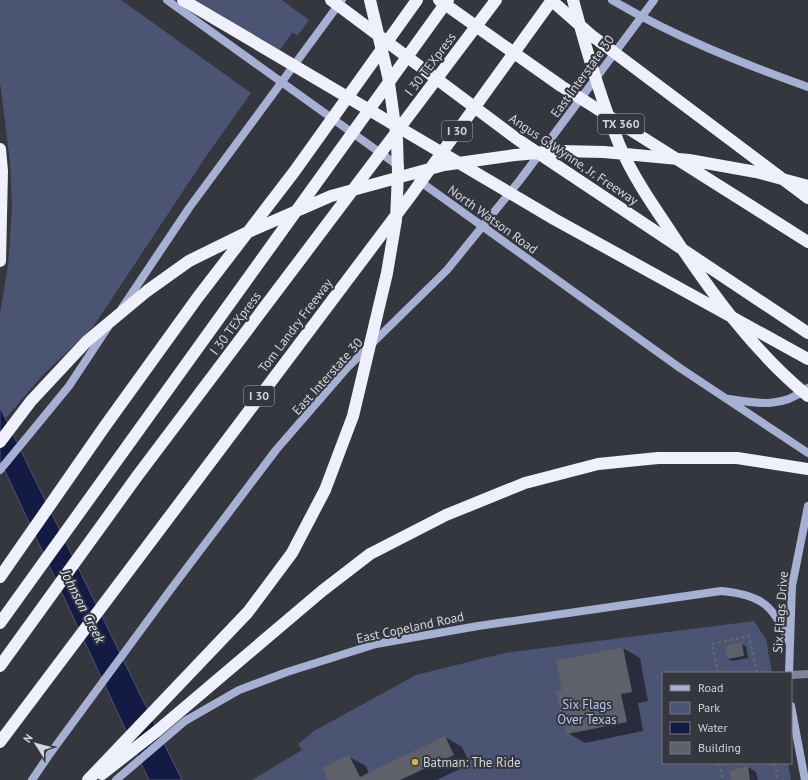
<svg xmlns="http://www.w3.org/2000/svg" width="808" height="780" font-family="'PT Sans',sans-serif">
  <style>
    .green { fill: #4b5472 }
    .water { fill: #131b44; stroke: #4d5371 }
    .shadow { fill: #0007 }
    .building { fill: #5f616a }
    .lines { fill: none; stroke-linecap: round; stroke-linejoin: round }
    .path { stroke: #65676e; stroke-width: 2.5; stroke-dasharray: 3 3; stroke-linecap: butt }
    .lane { stroke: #7e859b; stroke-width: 8 }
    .secondary { stroke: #a5b0d3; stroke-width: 8 }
    .highway { stroke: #eef1fc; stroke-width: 12 }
    .poi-dot { fill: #d9b334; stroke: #35373f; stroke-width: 1.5 }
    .labels { text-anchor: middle; stroke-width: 4; stroke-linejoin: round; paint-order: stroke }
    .shield { fill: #35373f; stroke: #a4a6ac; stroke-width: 1 }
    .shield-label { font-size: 12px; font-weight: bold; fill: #d3d5da }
    .street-label { font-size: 13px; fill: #d3d5da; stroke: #35373f }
    .park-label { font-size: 13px; fill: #b9c6f3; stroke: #35373f }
    .poi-label { font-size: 13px; fill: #d3d5da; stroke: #35373f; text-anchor: start }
    .water-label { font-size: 14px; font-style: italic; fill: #dee3f2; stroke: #35373f }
  </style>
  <rect width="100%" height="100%" fill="#35373f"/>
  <path class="green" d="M 0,0 L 121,0 L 251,93 L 207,155 L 93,327 L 43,375 L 5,419 L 0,408 L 0,314 L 8,266 L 12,208 L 10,162 L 0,82 Z
    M 196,0 L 282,0 L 309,20 L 298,35 L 292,33 L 279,51 Z
    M 754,621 L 766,639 L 772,673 L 663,673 L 663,763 L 788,763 L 791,780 L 252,780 L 302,750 L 298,744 L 314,731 L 416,675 L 505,653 Z"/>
  <path class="water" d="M 0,408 L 182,780 L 149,780 L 0,460 Z"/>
  <path class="shadow" d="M 742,644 L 746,646 L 748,658 L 732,661 L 728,659 Z
    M 623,648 L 640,658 L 648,701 L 638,703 L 643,731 L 585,743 L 568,733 L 563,708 L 560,707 L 563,691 Z
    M 445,737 L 462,747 L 470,764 L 437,780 L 329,780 L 349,757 L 366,766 L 369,774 Z
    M 748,767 L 756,772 L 758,780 L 732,780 Z"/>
  <path class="building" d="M 742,642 L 744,656 L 727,659 L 725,646 Z
    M 623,647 L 632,692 L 621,694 L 627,722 L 567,734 L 562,707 L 560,708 L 556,691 L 562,690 L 556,661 Z
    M 445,736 L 454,755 L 400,780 L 328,780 L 323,768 L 349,755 L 360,777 Z
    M 748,766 L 750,780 L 731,780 L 730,771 Z"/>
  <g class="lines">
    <path class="path" d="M 718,673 L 712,644 L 749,636 L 757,673
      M 719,763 L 723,780
      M 774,763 L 778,780"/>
    <path class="lane" d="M 791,675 L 808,674"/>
    <path class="secondary" d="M 167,0 L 400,167
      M 612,0 C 673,36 741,63 808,87
      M 418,180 L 680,368 L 808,453
      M 122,308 L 189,208 L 342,0
      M 729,399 C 760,404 782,408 808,388
      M 0,470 L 69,386 L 108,327
      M 789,673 L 792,586 L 808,506
      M 791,706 L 805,780
      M 32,780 L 49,755 L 171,589 L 276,450 L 347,368 L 447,270 L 520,180 L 654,0
      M 116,780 L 185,721 L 239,690 L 287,672 L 376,644 L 478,626 L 721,591 C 764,595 773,606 790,644"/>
    <path class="highway" d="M 183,0 L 554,219 L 808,359
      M 331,0 L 517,139 L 808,333
      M 439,0 L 561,86 L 808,242
      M 551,0 L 591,35 L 808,198
      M 573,0 C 586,49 600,97 619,144 C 632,175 652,204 671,232 C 710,291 753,351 808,396
      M 0,149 L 2,171 L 0,261
      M 0,442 L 31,401 L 87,341 L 147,291 L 189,261 L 246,233 L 331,196 L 444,165 L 515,155 L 560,151 L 604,152 L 689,160 L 756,172 L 808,186
      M 0,577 L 105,426 L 198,297 L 294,172 L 417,0
      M 0,623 L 448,0
      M 0,666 L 138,475 L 496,0
      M 0,742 L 412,194 L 552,0
      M 102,774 L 157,731 L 322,591 L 370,554 L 446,515 L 525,483 L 598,464 L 658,458 L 737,458 L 808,469
      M 88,780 L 248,612 L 292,553 L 325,490 L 353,416 L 387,273 L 396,220 L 398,173 L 397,140 L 388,76 L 370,0"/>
  </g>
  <circle class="poi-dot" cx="415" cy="762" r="4"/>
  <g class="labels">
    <g class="shield">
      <rect x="598" y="114" width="46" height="20" rx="3"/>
      <rect x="442" y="121" width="30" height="20" rx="3"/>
      <rect x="244" y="386" width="30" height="20" rx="3"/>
    </g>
    <g class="shield-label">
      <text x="621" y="128">TX 360</text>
      <text x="457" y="135">I 30</text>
      <text x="259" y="400">I 30</text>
    </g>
    <g class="street-label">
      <text transform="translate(430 64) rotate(-53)" y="5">I 30 TEXpress</text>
      <text transform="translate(582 76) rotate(-54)" y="5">East Interstate 30</text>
      <text transform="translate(574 159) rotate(34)" y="5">Angus G. Wynne, Jr. Freeway</text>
      <text transform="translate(493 219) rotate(36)" y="5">North Watson Road</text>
      <text transform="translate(235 323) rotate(-53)" y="5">I 30 TEXpress</text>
      <text transform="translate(295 325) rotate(-53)" y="5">Tom Landry Freeway</text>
      <text transform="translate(327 376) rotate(-48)" y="5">East Interstate 30</text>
      <text transform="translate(780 612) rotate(-86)" y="5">Six Flags Drive</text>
      <text transform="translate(410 627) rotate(-12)" y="5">East Copeland Road</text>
    </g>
    <g class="park-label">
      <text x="587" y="709">Six Flags<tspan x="587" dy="15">Over Texas</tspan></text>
    </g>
    <g class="poi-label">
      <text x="423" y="767">Batman: The Ride</text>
    </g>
    <g class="water-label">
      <text transform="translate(83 606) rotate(63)" y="5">Johnson Creek</text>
    </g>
  </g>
  <rect x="662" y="672" width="130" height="92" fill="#35373f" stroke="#74767d"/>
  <rect x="670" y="685" width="20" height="6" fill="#a5b0d3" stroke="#74767d"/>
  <text x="698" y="692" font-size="12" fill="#d3d5da">Road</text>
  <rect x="670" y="702" width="20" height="12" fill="#4b5472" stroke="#74767d"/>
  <text x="698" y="712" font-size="12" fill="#d3d5da">Park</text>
  <rect x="670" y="722" width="20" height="12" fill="#131b44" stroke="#74767d"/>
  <text x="698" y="732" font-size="12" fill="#d3d5da">Water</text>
  <rect x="670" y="742" width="20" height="12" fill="#5f616a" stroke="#74767d"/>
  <text x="698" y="752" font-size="12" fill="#d3d5da">Building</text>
  <g transform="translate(36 744) rotate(306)" stroke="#35373f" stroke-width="3" paint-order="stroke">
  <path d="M0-3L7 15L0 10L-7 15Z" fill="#d3d5da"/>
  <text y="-6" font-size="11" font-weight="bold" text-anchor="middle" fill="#d3d5da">N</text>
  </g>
</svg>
